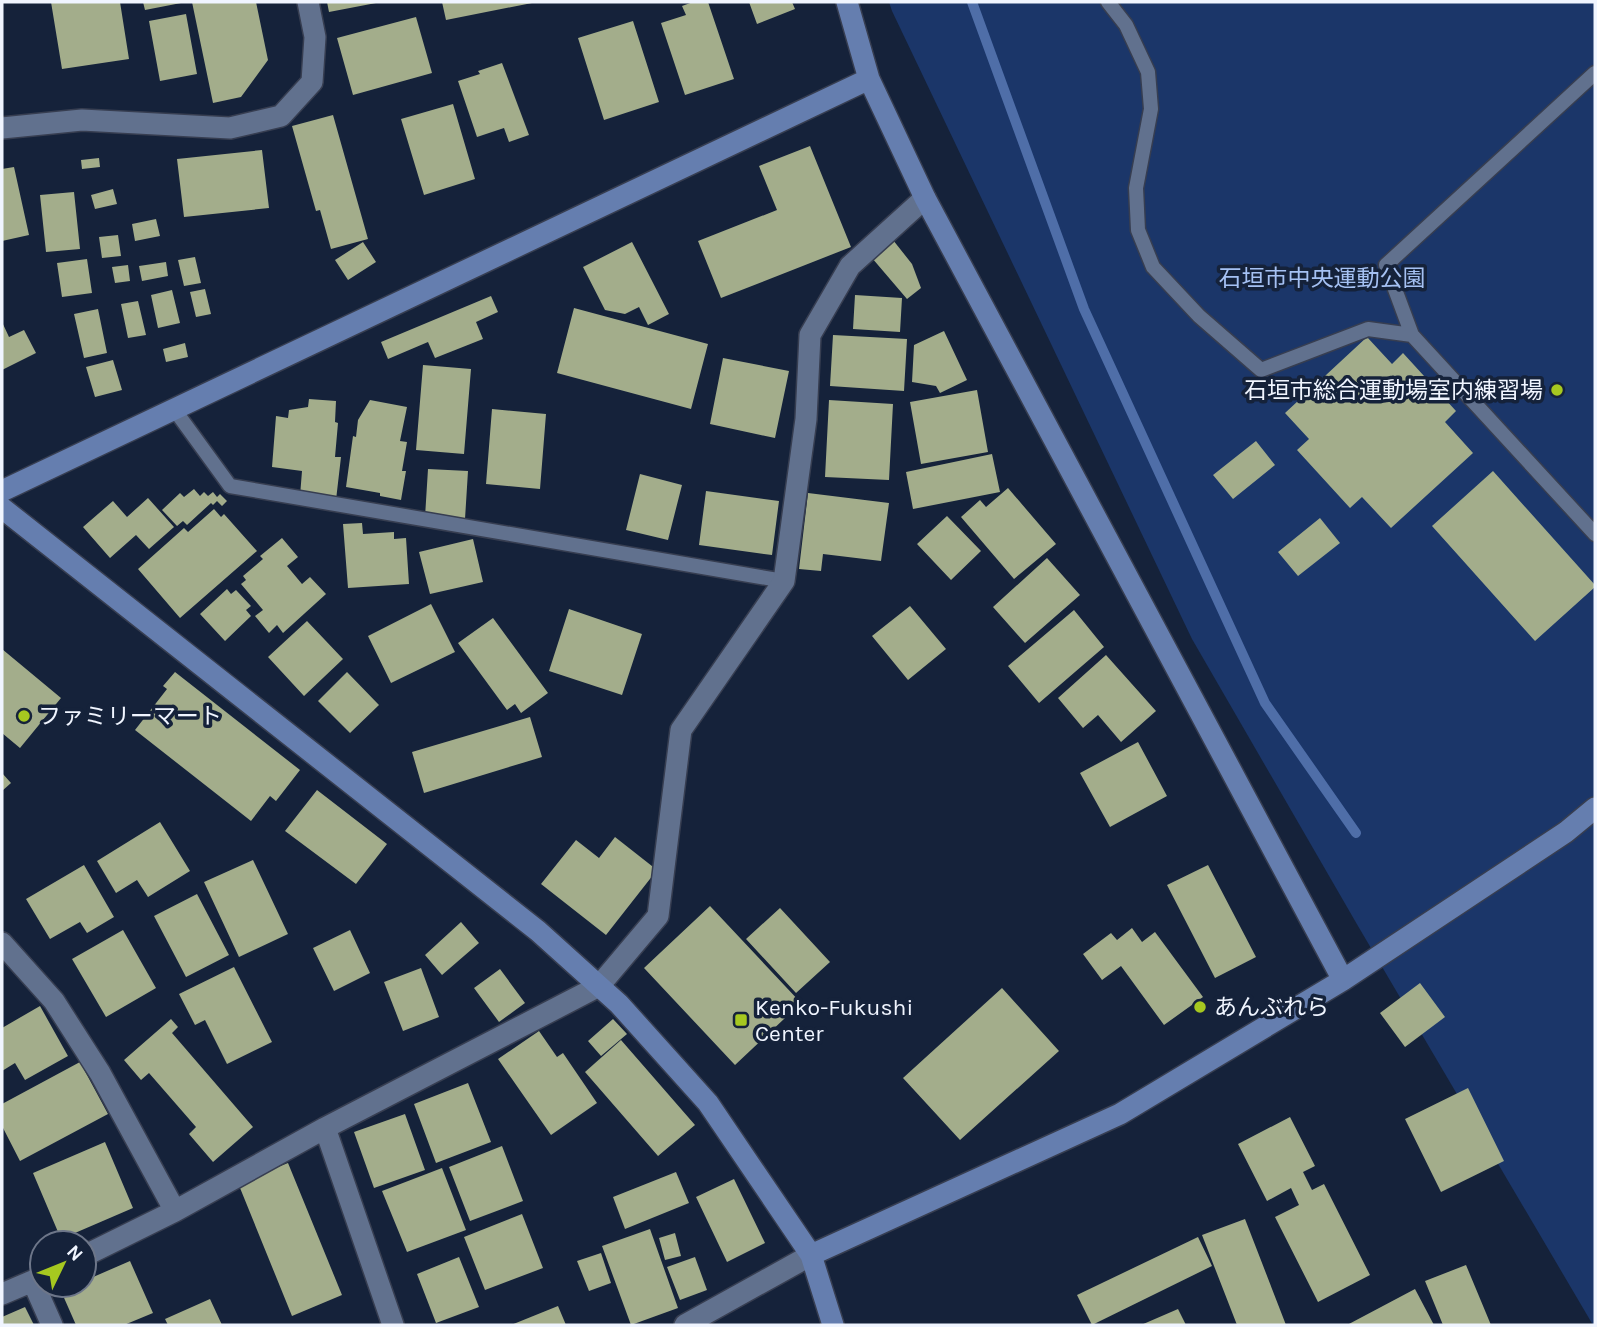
<svg xmlns="http://www.w3.org/2000/svg" width="1597" height="1327" font-family="Karla,'Noto Sans JP',sans-serif">
  <style>
    .green { fill: #1b3669 }
    .lines { fill: none; stroke-linecap: round; stroke-linejoin: round }
    .stream { stroke: #4f6ea8; stroke-width: 10 }
    .building { fill: #a3ad8b }
    .lane-casing { stroke: #373e51; stroke-width: 17 }
    .street-casing { stroke: #373e51; stroke-width: 24 }
    .secondary-casing { stroke: #373e51; stroke-width: 24 }
    .lane { stroke: #61718e; stroke-width: 14 }
    .street { stroke: #61718e; stroke-width: 21 }
    .secondary { stroke: #657eaf; stroke-width: 21 }
    .poi-dot { fill: #a6c820; stroke: #15223a; stroke-width: 2.5 }
    .labels { text-anchor: middle; stroke-width: 7; stroke-linejoin: round; paint-order: stroke }
    .park-label { font-size: 23px; fill: #a5c1f3; stroke: #15223a }
    .poi-label { font-size: 23px; fill: #f0f5ff; stroke: #15223a; text-anchor: start }
  </style>
  <rect width="100%" height="100%" fill="#15223a"/>
  <path class="green" d="M 889,2 L 1595,2 L 1595,1325 L 1593,1325 L 1358,926 L 1192,639 L 892,11 Z"/>
  <g class="lines">
    <path class="stream" d="M 972,2 L 1084,309 L 1265,703 L 1356,833"/>
  </g>
  <path class="building" d="M 51,2 L 120,2 L 129,59 L 62,69 Z
    M 143,2 L 181,2 L 181,3 L 145,10 Z
    M 192,2 L 256,2 L 268,60 L 241,97 L 213,103 Z
    M 327,2 L 376,2 L 376,3 L 329,12 Z
    M 442,2 L 532,2 L 532,3 L 446,20 Z
    M 693,2 L 708,2 L 734,79 L 685,95 L 661,23 L 686,15 L 682,6 Z
    M 749,2 L 792,2 L 795,9 L 757,24 Z
    M 186,14 L 197,74 L 160,81 L 149,21 Z
    M 416,17 L 432,73 L 353,95 L 337,38 Z
    M 633,21 L 659,102 L 604,120 L 578,38 Z
    M 502,63 L 529,135 L 509,142 L 504,128 L 477,137 L 458,81 L 480,74 L 478,71 Z
    M 453,104 L 475,179 L 424,195 L 401,119 Z
    M 333,115 L 368,239 L 331,249 L 320,210 L 316,211 L 292,126 Z
    M 810,146 L 851,247 L 721,298 L 698,241 L 777,210 L 759,166 Z
    M 262,150 L 269,208 L 184,217 L 177,159 Z
    M 99,158 L 100,167 L 82,169 L 81,160 Z
    M 14,167 L 29,235 L 2,241 L 2,169 Z
    M 113,189 L 117,204 L 95,209 L 91,195 Z
    M 74,192 L 80,249 L 46,252 L 40,195 Z
    M 156,219 L 160,236 L 135,241 L 132,224 Z
    M 118,235 L 121,256 L 102,258 L 99,237 Z
    M 893,240 L 912,264 L 921,288 L 907,299 L 872,258 Z
    M 363,242 L 376,262 L 348,280 L 335,260 Z
    M 632,242 L 669,314 L 648,325 L 639,307 L 625,314 L 605,310 L 583,267 Z
    M 195,257 L 201,283 L 184,286 L 178,260 Z
    M 87,259 L 92,293 L 62,297 L 57,263 Z
    M 166,262 L 168,276 L 142,281 L 139,266 Z
    M 128,265 L 130,281 L 115,283 L 112,267 Z
    M 205,289 L 211,314 L 196,317 L 190,292 Z
    M 172,290 L 180,323 L 158,328 L 151,295 Z
    M 855,295 L 902,298 L 900,332 L 853,329 Z
    M 491,296 L 498,312 L 476,322 L 483,339 L 435,358 L 428,342 L 388,359 L 381,342 Z
    M 138,301 L 146,335 L 128,338 L 121,304 Z
    M 574,308 L 708,344 L 691,409 L 557,373 Z
    M 98,309 L 107,353 L 84,358 L 74,314 Z
    M 2,322 L 9,337 L 24,330 L 36,353 L 2,370 Z
    M 944,331 L 967,380 L 940,393 L 936,386 L 912,382 L 914,345 Z
    M 833,335 L 907,339 L 904,391 L 830,386 Z
    M 1367,337 L 1392,364 L 1403,353 L 1456,411 L 1445,422 L 1473,453 L 1391,528 L 1362,497 L 1350,508 L 1297,450 L 1309,439 L 1285,413 Z
    M 185,343 L 188,357 L 166,362 L 163,349 Z
    M 723,358 L 789,371 L 775,438 L 710,424 Z
    M 113,360 L 122,390 L 95,397 L 86,367 Z
    M 423,365 L 471,369 L 464,454 L 416,450 Z
    M 977,390 L 988,452 L 921,464 L 910,402 Z
    M 309,399 L 336,401 L 335,422 L 338,423 L 335,457 L 341,457 L 336,500 L 300,496 L 302,471 L 272,467 L 276,416 L 288,418 L 289,410 L 308,407 Z
    M 370,400 L 407,407 L 400,441 L 407,442 L 402,471 L 406,471 L 401,500 L 380,496 L 380,493 L 346,487 L 353,436 L 356,437 L 358,420 Z
    M 829,400 L 893,404 L 889,480 L 825,477 Z
    M 492,409 L 546,414 L 540,489 L 486,484 Z
    M 1256,441 L 1275,465 L 1233,499 L 1213,475 Z
    M 992,454 L 1000,492 L 913,509 L 906,472 Z
    M 428,469 L 468,471 L 465,519 L 425,517 Z
    M 1493,471 L 1595,585 L 1595,587 L 1535,641 L 1432,526 Z
    M 640,474 L 682,485 L 668,540 L 626,530 Z
    M 1008,488 L 1056,544 L 1014,579 L 961,517 L 980,500 L 986,507 Z
    M 194,489 L 200,496 L 204,492 L 208,496 L 213,492 L 217,497 L 220,494 L 227,501 L 222,506 L 217,501 L 213,505 L 211,503 L 187,525 L 183,521 L 177,526 L 162,510 L 180,493 L 184,497 Z
    M 706,491 L 779,501 L 772,555 L 699,545 Z
    M 808,493 L 889,503 L 881,561 L 823,554 L 821,571 L 799,569 Z
    M 148,498 L 174,527 L 149,549 L 136,535 L 110,558 L 83,527 L 113,501 L 127,517 Z
    M 214,509 L 221,517 L 224,514 L 257,551 L 180,618 L 138,569 L 184,528 L 188,532 Z
    M 947,516 L 981,551 L 951,580 L 917,544 Z
    M 1320,518 L 1340,543 L 1298,576 L 1278,552 Z
    M 362,523 L 363,534 L 394,532 L 394,539 L 406,538 L 409,584 L 348,588 L 343,524 Z
    M 282,538 L 298,557 L 287,566 L 302,584 L 310,577 L 326,594 L 283,633 L 277,625 L 269,633 L 255,616 L 263,610 L 241,584 L 246,580 L 243,576 L 263,559 L 260,556 Z
    M 473,539 L 483,582 L 430,594 L 419,552 Z
    M 1047,558 L 1080,595 L 1025,643 L 993,607 Z
    M 227,589 L 231,594 L 236,590 L 251,606 L 246,610 L 251,616 L 225,641 L 200,614 Z
    M 431,604 L 455,652 L 391,683 L 368,636 Z
    M 910,606 L 946,649 L 908,680 L 872,636 Z
    M 569,609 L 642,634 L 622,695 L 549,671 Z
    M 1074,610 L 1104,647 L 1039,703 L 1008,666 Z
    M 493,618 L 548,693 L 521,713 L 515,704 L 507,710 L 458,643 Z
    M 307,621 L 343,659 L 304,696 L 268,657 Z
    M 2,649 L 61,698 L 20,748 L 2,733 Z
    M 1106,655 L 1156,711 L 1121,742 L 1098,715 L 1083,728 L 1058,698 Z
    M 175,672 L 300,770 L 276,801 L 270,796 L 251,821 L 135,730 L 167,689 L 163,686 Z
    M 347,672 L 379,705 L 350,733 L 318,701 Z
    M 530,717 L 542,757 L 424,793 L 412,752 Z
    M 1138,742 L 1167,796 L 1110,827 L 1080,773 Z
    M 2,773 L 11,783 L 2,791 Z
    M 317,790 L 387,844 L 356,884 L 285,831 Z
    M 160,822 L 190,871 L 148,897 L 137,880 L 116,893 L 97,861 Z
    M 615,837 L 657,870 L 606,935 L 541,884 L 576,840 L 599,858 Z
    M 253,860 L 288,934 L 239,957 L 204,882 Z
    M 84,865 L 114,917 L 87,933 L 80,922 L 50,939 L 26,899 Z
    M 1208,865 L 1256,957 L 1215,978 L 1167,885 Z
    M 197,894 L 229,955 L 186,977 L 154,916 Z
    M 710,906 L 801,1003 L 735,1065 L 644,968 Z
    M 780,908 L 830,962 L 796,993 L 746,939 Z
    M 461,922 L 479,943 L 442,975 L 425,955 Z
    M 1132,928 L 1142,942 L 1155,932 L 1203,997 L 1164,1025 L 1121,966 L 1102,980 L 1083,954 L 1111,933 L 1117,940 Z
    M 123,930 L 156,988 L 106,1017 L 72,959 Z
    M 350,930 L 370,973 L 334,991 L 313,948 Z
    M 234,967 L 272,1042 L 227,1064 L 205,1020 L 195,1025 L 179,994 Z
    M 421,968 L 439,1017 L 403,1031 L 384,982 Z
    M 500,969 L 525,1003 L 499,1022 L 474,988 Z
    M 1420,983 L 1445,1017 L 1405,1047 L 1380,1013 Z
    M 1002,988 L 1059,1051 L 960,1140 L 903,1078 Z
    M 40,1006 L 68,1056 L 25,1080 L 15,1063 L 2,1071 L 2,1028 Z
    M 171,1019 L 178,1027 L 172,1033 L 253,1127 L 213,1162 L 189,1134 L 196,1127 L 149,1073 L 141,1080 L 124,1060 Z
    M 613,1019 L 627,1034 L 601,1056 L 588,1041 Z
    M 539,1031 L 557,1057 L 563,1053 L 597,1103 L 551,1135 L 498,1059 Z
    M 621,1040 L 695,1125 L 658,1156 L 585,1072 Z
    M 80,1062 L 108,1114 L 20,1161 L 2,1126 L 2,1104 Z
    M 468,1083 L 491,1142 L 436,1163 L 414,1104 Z
    M 1468,1088 L 1504,1161 L 1441,1192 L 1405,1119 Z
    M 405,1114 L 425,1170 L 374,1188 L 354,1132 Z
    M 1290,1117 L 1315,1166 L 1303,1172 L 1312,1190 L 1324,1184 L 1370,1275 L 1318,1302 L 1275,1217 L 1299,1205 L 1291,1188 L 1267,1201 L 1238,1144 Z
    M 105,1142 L 133,1208 L 61,1239 L 33,1173 Z
    M 502,1146 L 523,1201 L 470,1221 L 449,1167 Z
    M 288,1163 L 342,1295 L 292,1316 L 238,1183 Z
    M 442,1168 L 466,1230 L 407,1252 L 382,1191 Z
    M 676,1172 L 689,1203 L 625,1229 L 613,1197 Z
    M 734,1179 L 765,1243 L 727,1262 L 696,1197 Z
    M 522,1214 L 543,1268 L 485,1290 L 464,1237 Z
    M 1245,1219 L 1286,1325 L 1237,1325 L 1202,1235 Z
    M 650,1229 L 678,1308 L 631,1325 L 602,1246 Z
    M 675,1233 L 681,1256 L 665,1260 L 659,1238 Z
    M 1198,1237 L 1212,1266 L 1092,1325 L 1077,1295 Z
    M 601,1253 L 611,1283 L 589,1291 L 577,1261 Z
    M 459,1257 L 479,1307 L 436,1323 L 417,1274 Z
    M 695,1257 L 707,1290 L 680,1300 L 667,1267 Z
    M 130,1261 L 153,1313 L 124,1325 L 76,1325 L 61,1291 L 75,1285 L 84,1285 L 84,1281 Z
    M 1466,1265 L 1491,1325 L 1443,1325 L 1425,1281 Z
    M 1415,1289 L 1434,1325 L 1347,1325 Z
    M 210,1299 L 222,1325 L 168,1325 L 165,1319 Z
    M 558,1306 L 566,1325 L 511,1325 Z
    M 25,1307 L 34,1325 L 2,1325 L 2,1317 Z
    M 1178,1309 L 1186,1325 L 1141,1325 Z"/>
  <g class="lines">
    <g class="lane-casing">
      <path id="lane" d="M 1108,2 L 1126,25 L 1148,72 L 1151,109 L 1136,188 L 1138,230 L 1153,267 L 1199,316 L 1261,370 L 1368,329 L 1412,335 L 1595,534
        M 1412,335 L 1386,265 L 1595,73
        M 174,409 L 230,486 L 784,581"/>
    </g>
    <g class="street-casing">
      <path id="street" d="M 2,128 L 82,120 L 230,128 L 281,116 L 312,82 L 315,37 L 308,2
        M 2,943 L 54,1001 L 100,1073 L 175,1211
        M 325,1128 L 393,1325
        M 84,1256 L 175,1211 L 325,1128 L 599,986 L 658,916 L 681,730 L 784,581 L 806,419 L 810,335 L 850,266 L 925,198
        M 33,1282 L 52,1325
        M 2,1294 L 42,1277
        M 685,1325 L 811,1255"/>
    </g>
    <g class="secondary-casing">
      <path id="secondary" d="M 847,2 L 869,79 L 925,198 L 1343,980
        M 2,491 L 869,79
        M 2,508 L 538,931 L 619,1004 L 708,1103 L 811,1255 L 833,1325
        M 811,1255 L 1120,1114 L 1343,980 L 1566,832 L 1595,808"/>
    </g>
    <use href="#lane" class="lane"/>
    <use href="#street" class="street"/>
    <use href="#secondary" class="secondary"/>
  </g>
  <g class="poi-dot">
    <circle cx="1557" cy="390" r="7"/>
    <circle cx="24" cy="716" r="7"/>
    <circle cx="1200" cy="1007" r="7"/>
    <rect x="734" y="1013" width="14" height="14" rx="3.5"/>
  </g>
  <g class="labels">
    <g class="park-label">
      <text x="1322" y="286">石垣市中央運動公園</text>
    </g>
    <g class="poi-label">
      <text x="1543" y="398" text-anchor="end">石垣市総合運動場室内練習場</text>
      <text x="38" y="724">ファミリーマート</text>
      <text x="755" y="1015">Kenko-Fukushi<tspan x="755" dy="26">Center</tspan></text>
      <text x="1214" y="1015">あんぶれら</text>
    </g>
  </g>
  <rect width="1597" height="1327" fill="none" stroke="#f0f5ff" stroke-width="7"/>
  <g transform="translate(63 1264) rotate(47)"><circle r="33" fill="#15223a" stroke="#6d7689" stroke-width="2"/>
  <path d="M0-5L12 26L0 18L-12 26Z" fill="#a6c820"/>
  <text y="-10" font-size="19" font-weight="bold" text-anchor="middle" fill="#f0f5ff">N</text>
  </g>
</svg>
